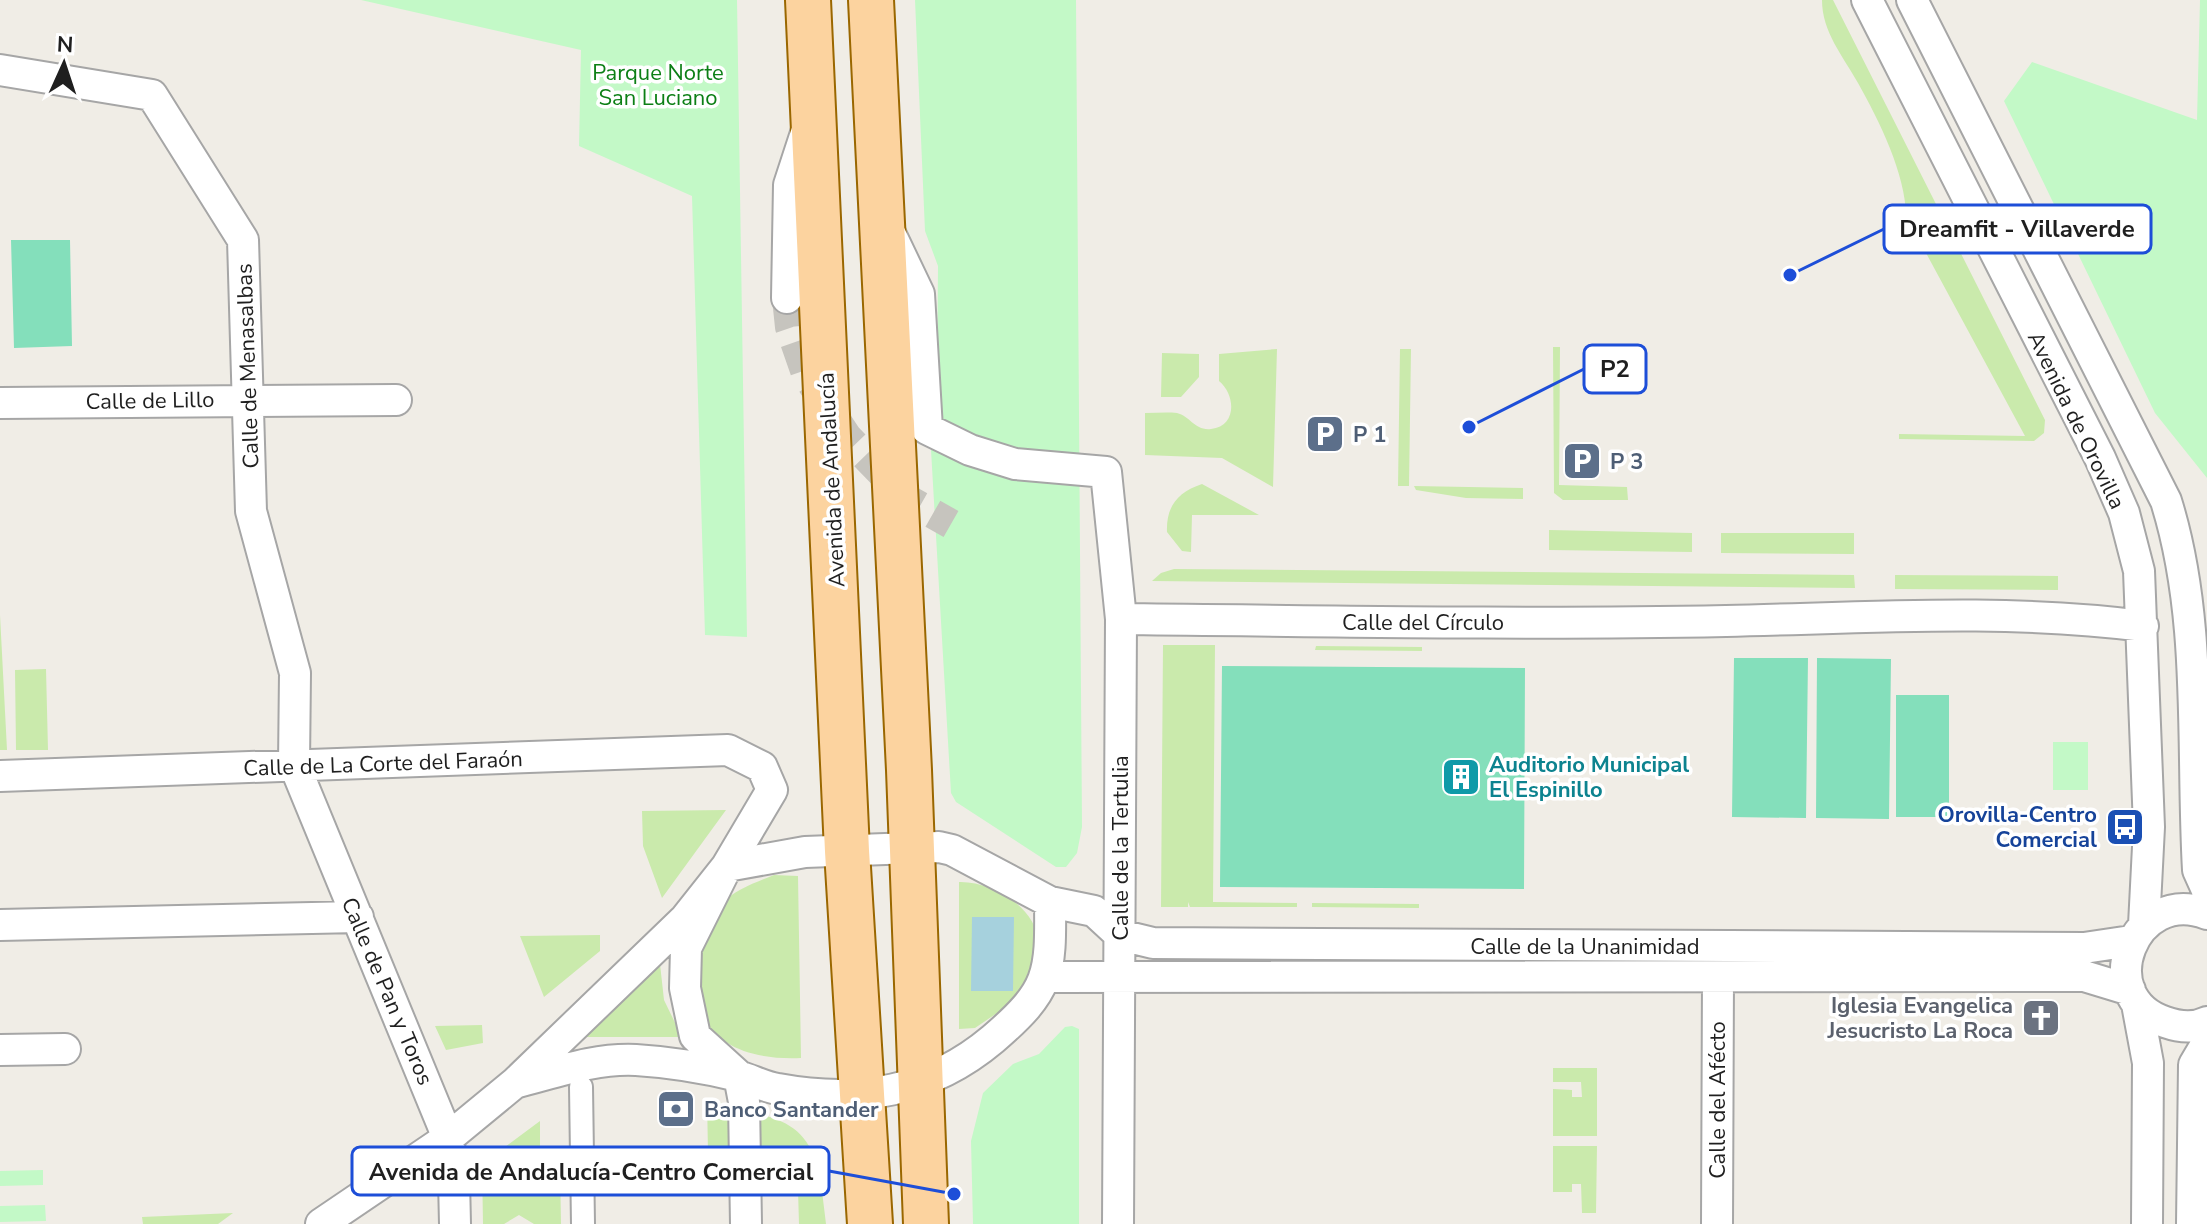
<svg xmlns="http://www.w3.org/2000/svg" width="2207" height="1224" font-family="'Nunito Sans',sans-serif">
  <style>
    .grass { fill: #caeaac }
    .park { fill: #c3f9c7 }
    .pitch { fill: #84dfbb }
    .water { fill: #a6d1dd }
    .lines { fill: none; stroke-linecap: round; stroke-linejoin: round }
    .minor-tunnel { stroke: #c6c4be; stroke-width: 30; stroke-dasharray: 30 15; stroke-linecap: butt }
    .pedestrian-casing { stroke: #a6a6a6; stroke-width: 26 }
    .minor-casing { stroke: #a6a6a6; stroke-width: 34 }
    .primary-casing { stroke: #9a6700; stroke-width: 48 }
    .pedestrian { stroke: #fff; stroke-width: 22 }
    .minor { stroke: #fff; stroke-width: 30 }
    .primary { stroke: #fcd39f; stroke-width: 44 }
    .labels { text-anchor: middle; stroke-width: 7; stroke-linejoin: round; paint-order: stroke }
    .park-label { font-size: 22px; fill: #0c7f15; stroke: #fff }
    .street-label { font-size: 22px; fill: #1f1f1f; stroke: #fff }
    .service-label { font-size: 22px; font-weight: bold; fill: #4e5e75; stroke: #fff; text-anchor: start }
    .culture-label { font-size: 22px; font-weight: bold; fill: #0d838f; stroke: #fff; text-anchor: start }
    .transit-label { font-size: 22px; font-weight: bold; fill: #164399; stroke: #fff; text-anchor: end }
    .worship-label { font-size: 22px; font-weight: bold; fill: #5b616d; stroke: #fff; text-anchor: end }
    .leader { fill: none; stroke: #1d4ed8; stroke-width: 3 }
    .callout-dot { fill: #1d4ed8; stroke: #fff; stroke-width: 3 }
    .callout { fill: #fff; stroke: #1d4ed8; stroke-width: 3 }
    .callout-label { font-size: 24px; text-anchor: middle; font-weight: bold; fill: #1f1f1f }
  </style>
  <rect width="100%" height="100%" fill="#f0ede6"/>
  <path class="grass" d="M 1822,0 L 1833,0 L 2045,420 L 2044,433 L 2034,441 L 1899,439 L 1899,434 L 2025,436 L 1906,216 C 1906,175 1879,120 1858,83 C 1843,56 1822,32 1822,0 Z
    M 1553,347 L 1560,347 L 1559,485 L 1627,487 L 1628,500 L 1563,500 L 1554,493 Z
    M 1277,349 L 1273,487 L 1222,458 L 1145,455 L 1145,413 C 1156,413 1167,412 1177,413 C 1190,416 1195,431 1211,429 C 1237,426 1236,395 1219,381 L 1219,354 Z
    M 1400,349 L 1411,349 L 1409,486 L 1398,486 Z
    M 1162,353 L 1199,354 L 1199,377 L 1181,397 L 1161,397 Z
    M 1202,484 L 1259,515 L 1192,515 L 1191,552 L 1182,551 L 1167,532 C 1166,506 1178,492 1202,484 Z
    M 1414,486 L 1523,488 L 1523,499 L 1466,498 L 1416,490 Z
    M 1549,530 L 1692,533 L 1692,552 L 1549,550 Z
    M 1721,533 L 1854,533 L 1854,554 L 1721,553 Z
    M 1174,569 L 1854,575 L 1855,588 L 1152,581 L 1161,573 Z
    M 1895,575 L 2058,576 L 2058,590 L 1895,589 Z
    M 0,615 L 7,750 L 0,750 Z
    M 1163,645 L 1215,645 L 1213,902 L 1297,903 L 1297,907 L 1190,907 L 1188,902 L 1188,907 L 1161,907 Z
    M 1316,646 L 1422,647 L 1422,651 L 1315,650 Z
    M 46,669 L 48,750 L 16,750 L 15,670 Z
    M 726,810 L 662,898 L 643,846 L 642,811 Z
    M 774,875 L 798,876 L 801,1058 C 730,1061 684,1030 699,954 C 703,937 707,918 721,904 C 736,889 754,883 774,875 Z
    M 959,882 C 993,881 1042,910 1038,948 C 1037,963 1031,978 1028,992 L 975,1028 L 959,1029 Z
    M 1312,903 L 1419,904 L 1419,908 L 1312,907 Z
    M 600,935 L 600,951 L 544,997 L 520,936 Z
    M 660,964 L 664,1000 L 679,1031 L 678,1037 L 578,1037 Z
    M 482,1025 L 483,1043 L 446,1050 L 435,1026 Z
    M 1553,1068 L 1597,1068 L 1597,1136 L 1553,1136 L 1553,1089 L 1572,1090 L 1572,1097 L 1582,1097 L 1581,1082 L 1553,1082 Z
    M 707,1099 L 733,1106 L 734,1168 L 715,1167 L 714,1153 L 708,1153 Z
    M 754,1113 C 787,1120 808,1132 817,1166 L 755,1169 Z
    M 540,1121 L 540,1167 L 560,1167 L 561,1224 L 534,1224 L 519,1215 L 504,1224 L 483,1224 L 482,1164 Z
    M 1553,1146 L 1597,1146 L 1596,1213 L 1582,1213 L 1581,1184 L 1572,1184 L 1572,1192 L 1553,1192 Z
    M 821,1183 L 826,1224 L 799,1224 L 798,1190 Z
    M 233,1213 L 218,1224 L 143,1224 L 142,1217 Z"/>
  <path class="park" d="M 361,0 L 737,0 L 747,637 L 705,635 L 692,196 L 579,146 L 581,50 Z
    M 915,0 L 1076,0 L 1082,827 L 1077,853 L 1066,867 L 1056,867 L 956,802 L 951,793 L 931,450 L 941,410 L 937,392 L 938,266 L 925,231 Z
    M 2200,0 L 2207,0 L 2207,478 L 2155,413 L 2004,101 L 2032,62 L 2197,120 Z
    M 2053,742 L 2088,742 L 2088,790 L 2053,790 Z
    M 1072,1026 L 1079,1029 L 1079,1224 L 973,1224 L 971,1141 L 983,1093 L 1013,1064 L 1039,1054 L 1065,1027 Z
    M 43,1170 L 43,1185 L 0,1186 L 0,1171 Z
    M 45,1205 L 46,1221 L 0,1222 L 0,1206 Z"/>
  <path class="pitch" d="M 11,240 L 70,240 L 72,346 L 14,348 Z
    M 1734,658 L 1808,658 L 1806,818 L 1732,817 Z
    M 1817,658 L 1891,659 L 1889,819 L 1816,818 Z
    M 1222,666 L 1525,668 L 1524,889 L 1220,887 Z
    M 1896,695 L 1949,695 L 1949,817 L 1896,817 Z"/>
  <path class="water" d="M 972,917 L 1014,917 L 1013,991 L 971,991 Z"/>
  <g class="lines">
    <path class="minor-tunnel" d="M 787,298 L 790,327 L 807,376 L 847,437 L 907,499 L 951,524"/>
    <g class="pedestrian-casing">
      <path id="pedestrian" d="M 581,1087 L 583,1224"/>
    </g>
    <g class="minor-casing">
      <path id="minor" d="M 1867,0 L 2100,458 L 2124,513 L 2139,571 L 2149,827 L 2144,925
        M 1912,0 L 2166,501 C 2203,619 2191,747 2198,870 L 2207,890
        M 0,70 L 152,95 L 243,240 L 251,511 L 295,673 L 294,764 L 448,1138 L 454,1180 L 455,1224
        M 888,229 L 919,294 L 927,429 L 970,450 L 1015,464 L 1106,472 L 1121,619 L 1118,1224
        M 787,298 L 789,185 L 806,133
        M 0,403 L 396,400
        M 1121,619 C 1322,621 1524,625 1726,621 C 1864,618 2005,608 2143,626
        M 0,776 L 728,750 L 762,767 L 772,790 L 727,866 L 686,948 L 685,988 L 695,1036 L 739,1076
        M 2207,914 C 2134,885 2090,997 2165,1022 C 2179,1027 2193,1029 2207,1022
        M 0,925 L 358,917
        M 1047,977 L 2084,976 L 2130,990
        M 2137,1004 L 2148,1063 L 2147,1224
        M 0,1050 L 65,1049
        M 739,1076 L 744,1102 L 746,1224
        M 518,1082 C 557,1072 595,1058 636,1060 C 669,1062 706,1068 738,1076 C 752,1080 764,1087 778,1089 C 859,1104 930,1092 993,1039 C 1050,990 1051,975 1050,902
        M 321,1224 L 448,1138 L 516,1082 L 685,919 L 727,866 L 805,852 L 939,847 L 952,850 L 1050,902 L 1094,911 L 1120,935 L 1153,943 L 2084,948 L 2131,941
        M 1717,1224 L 1718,977
        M 2192,1224 L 2194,1065 L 2207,1043"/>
    </g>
    <g class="primary-casing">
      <path id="primary" d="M 808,0 L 847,851 L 870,1224
        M 871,0 L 909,770 L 926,1224"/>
    </g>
    <use href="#pedestrian" class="pedestrian"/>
    <use href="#minor" class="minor"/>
    <use href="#primary" class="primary"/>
  </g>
  <defs>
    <g id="parking-square" transform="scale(2)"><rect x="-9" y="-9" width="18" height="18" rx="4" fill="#5c6f8a" stroke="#fff"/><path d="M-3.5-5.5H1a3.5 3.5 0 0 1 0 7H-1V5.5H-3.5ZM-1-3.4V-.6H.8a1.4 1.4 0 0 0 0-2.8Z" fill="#fff"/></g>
    <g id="building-square" transform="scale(2)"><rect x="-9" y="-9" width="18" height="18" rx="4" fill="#0f9aa8" stroke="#fff"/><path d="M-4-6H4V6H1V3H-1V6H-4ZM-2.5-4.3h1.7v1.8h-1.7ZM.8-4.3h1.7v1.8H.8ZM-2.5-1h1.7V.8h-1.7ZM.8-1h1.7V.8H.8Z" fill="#fff"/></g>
    <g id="bus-square" transform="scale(2)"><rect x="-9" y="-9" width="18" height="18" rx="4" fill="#1a4fb4" stroke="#fff"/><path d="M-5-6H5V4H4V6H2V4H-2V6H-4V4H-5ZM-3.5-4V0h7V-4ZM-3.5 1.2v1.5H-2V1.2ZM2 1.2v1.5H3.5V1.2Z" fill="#fff"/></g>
    <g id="church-square" transform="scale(2)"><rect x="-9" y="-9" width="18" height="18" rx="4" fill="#6b7280" stroke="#fff"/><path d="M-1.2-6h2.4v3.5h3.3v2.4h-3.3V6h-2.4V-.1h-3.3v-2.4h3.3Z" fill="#fff"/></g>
    <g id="bank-square" transform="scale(2)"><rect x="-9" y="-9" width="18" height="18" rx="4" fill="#5c6f8a" stroke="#fff"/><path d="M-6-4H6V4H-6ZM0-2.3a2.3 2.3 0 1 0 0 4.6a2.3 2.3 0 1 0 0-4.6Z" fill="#fff"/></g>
  </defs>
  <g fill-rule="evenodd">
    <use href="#parking-square" x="1325" y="434"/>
    <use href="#parking-square" x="1582" y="461"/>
    <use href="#building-square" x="1461" y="777"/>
    <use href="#bus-square" x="2125" y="827"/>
    <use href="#church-square" x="2041" y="1018"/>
    <use href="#bank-square" x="676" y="1109"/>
  </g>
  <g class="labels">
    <g class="park-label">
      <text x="658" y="80">Parque Norte<tspan x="658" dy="25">San Luciano</tspan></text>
    </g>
    <g class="street-label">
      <text transform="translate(247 366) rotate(-92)" y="8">Calle de Menasalbas</text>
      <text transform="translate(150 400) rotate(-1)" y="8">Calle de Lillo</text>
      <text transform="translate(2077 420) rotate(64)" y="8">Avenida de Orovilla</text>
      <text transform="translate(831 480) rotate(-93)" y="8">Avenida de Andalucía</text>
      <text x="1423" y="630">Calle del Círculo</text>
      <text transform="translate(383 763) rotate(-2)" y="8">Calle de La Corte del Faraón</text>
      <text transform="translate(1120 848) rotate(-90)" y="8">Calle de la Tertulia</text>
      <text x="1585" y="954">Calle de la Unanimidad</text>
      <text transform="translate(388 991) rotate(67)" y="8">Calle de Pan y Toros</text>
      <text transform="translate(1717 1100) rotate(-90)" y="8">Calle del Afécto</text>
    </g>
    <g class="service-label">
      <text x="1353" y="442">P 1</text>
      <text x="1610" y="469">P 3</text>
      <text x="704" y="1117">Banco Santander</text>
    </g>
    <g class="culture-label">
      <text x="1489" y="772">Auditorio Municipal<tspan x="1489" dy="25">El Espinillo</tspan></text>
    </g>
    <g class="transit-label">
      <text x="2097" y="822">Orovilla-Centro<tspan x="2097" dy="25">Comercial</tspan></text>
    </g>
    <g class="worship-label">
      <text x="2013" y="1013">Iglesia Evangelica<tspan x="2013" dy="25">Jesucristo La Roca</tspan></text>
    </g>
  </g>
  <path class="leader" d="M1790 275L1884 229M1469 427L1584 369M954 1194L829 1171"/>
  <g class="callout-dot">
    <circle cx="1790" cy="275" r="8"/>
    <circle cx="1469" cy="427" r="8"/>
    <circle cx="954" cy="1194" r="8"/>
  </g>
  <g class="callout">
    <rect x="1884" y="205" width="267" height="48" rx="8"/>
    <rect x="1584" y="345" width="62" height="48" rx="8"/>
    <rect x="352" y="1147" width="477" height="48" rx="8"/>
  </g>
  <g class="callout-label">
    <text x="2017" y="237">Dreamfit - Villaverde</text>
    <text x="1615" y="377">P2</text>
    <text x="591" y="1180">Avenida de Andalucía-Centro Comercial</text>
  </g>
  <g transform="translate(64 64) rotate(3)" stroke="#ffffff" stroke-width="6" paint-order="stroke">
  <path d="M0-6L14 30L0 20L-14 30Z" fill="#1f1f1f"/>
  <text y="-12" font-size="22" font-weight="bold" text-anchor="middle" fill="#1f1f1f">N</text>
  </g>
</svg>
